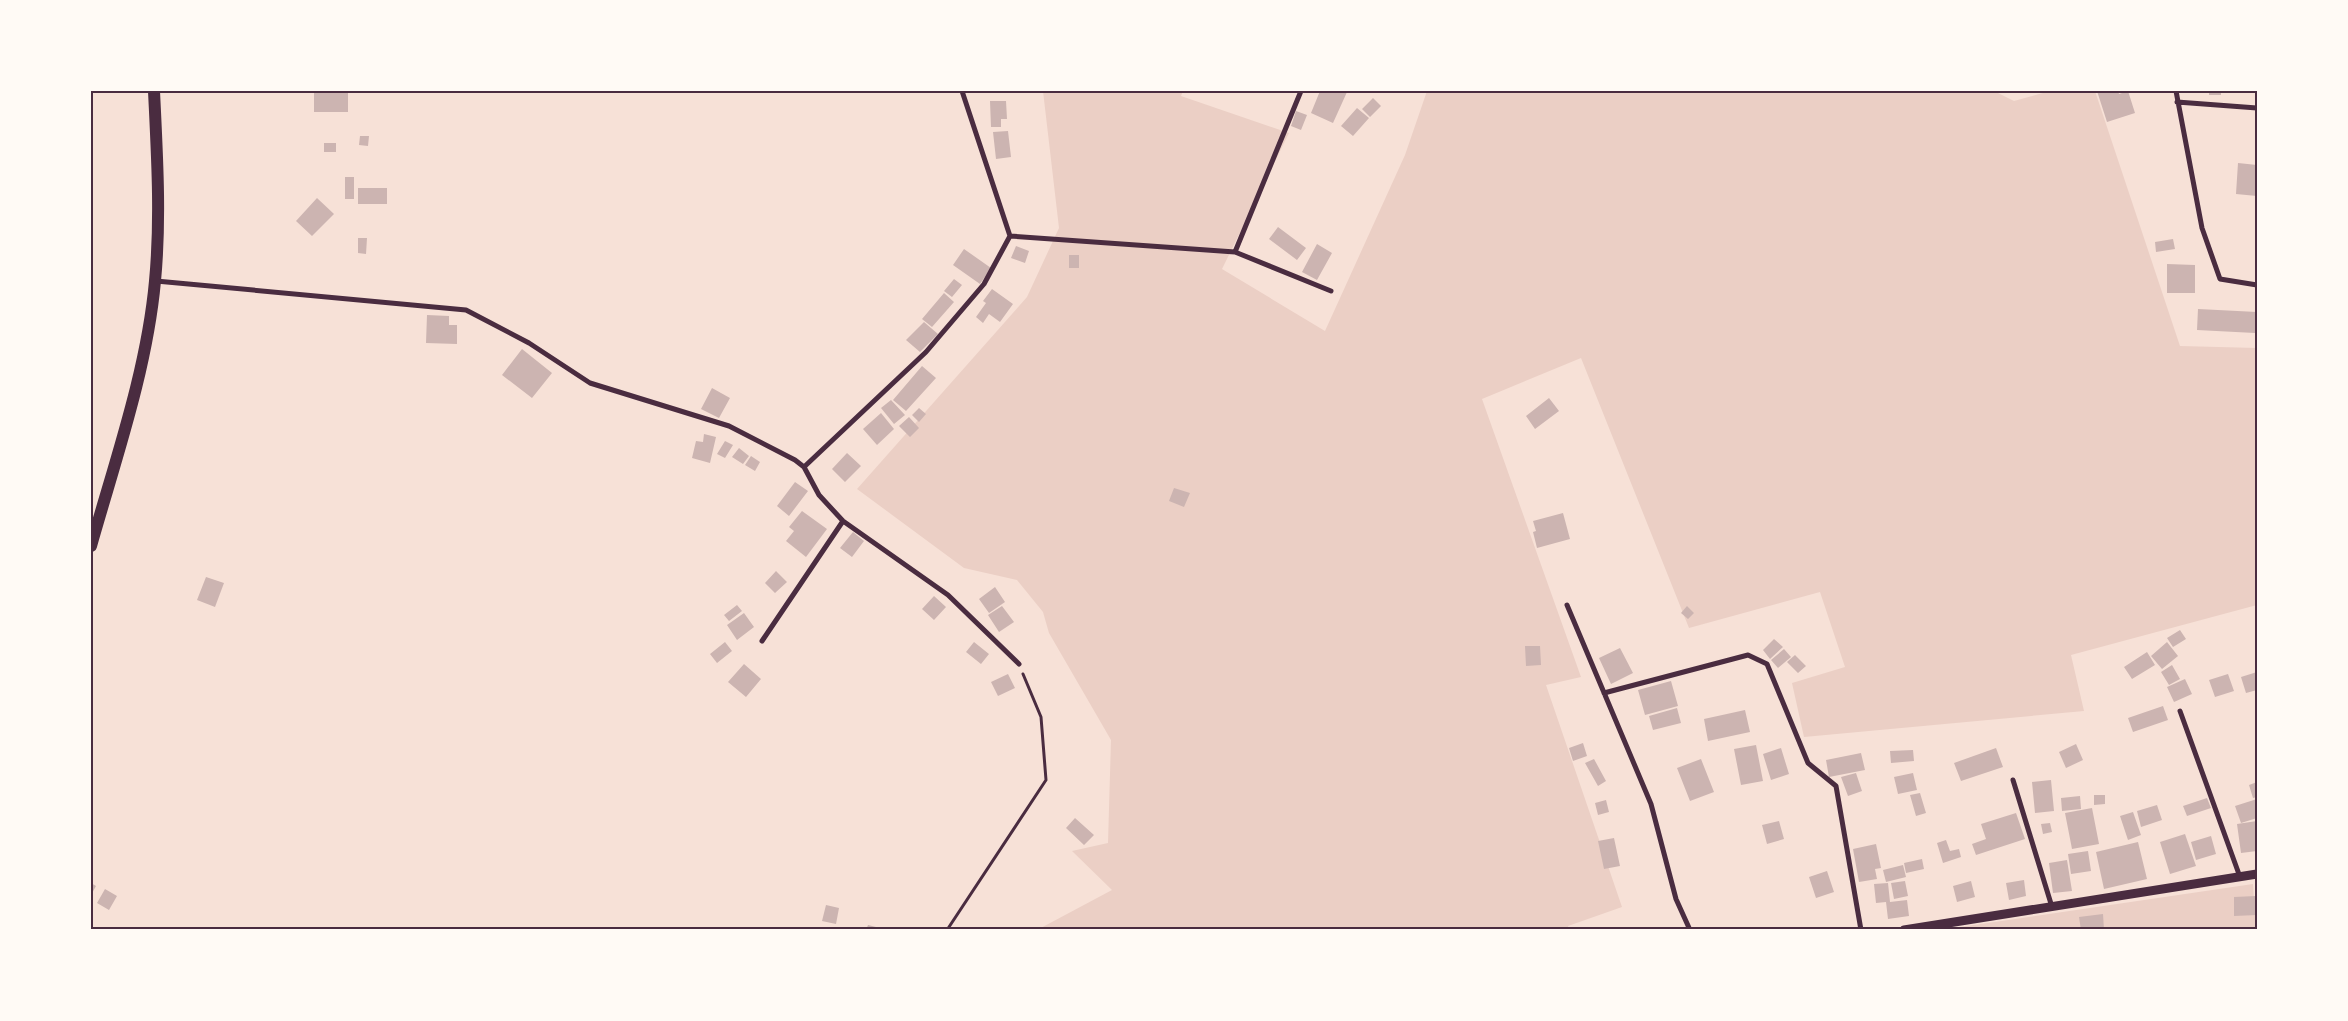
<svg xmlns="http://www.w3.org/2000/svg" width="2348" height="1021" font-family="'Asap Condensed',sans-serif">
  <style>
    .green { fill: #ebcfc5 }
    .building { fill: #ccb4b1 }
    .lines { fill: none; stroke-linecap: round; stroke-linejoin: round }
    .path { stroke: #4a2c40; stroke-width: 3 }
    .minor { stroke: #4a2c40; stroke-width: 5 }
    .tertiary { stroke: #4a2c40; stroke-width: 9 }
    .primary { stroke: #4a2c40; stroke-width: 12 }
    .neatline { fill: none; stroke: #4a2c40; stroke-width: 2 }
  </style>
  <rect width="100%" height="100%" fill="#f7e1d7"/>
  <path class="green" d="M 1043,91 L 1183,91 L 1181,96 L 1289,133 L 1222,269 L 1325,331 L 1405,155 L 1427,91 L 1994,91 L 2014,101 L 2050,91 L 2095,91 L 2180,346 L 2257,348 L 2257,605 L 2071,655 L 2084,711 L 1804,737 L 1792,683 L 1845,667 L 1820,592 L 1689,628 L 1581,358 L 1482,399 L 1581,677 L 1546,685 L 1622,907 L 1568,926 L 1569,930 L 1037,930 L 1112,890 L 1072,851 L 1108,843 L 1111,740 L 1049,633 L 1043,612 L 1017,580 L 964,568 L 857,489 L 1027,297 L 1059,228 Z
    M 2253,884 L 2256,930 L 1950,930 L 1960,927 Z"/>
  <path class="building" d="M 314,91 L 348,91 L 348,112 L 314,112 Z
    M 1320,91 L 1347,92 L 1333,123 L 1311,113 Z
    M 2097,91 L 2118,91 L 2119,94 L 2128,91 L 2135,113 L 2107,122 Z
    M 2209,91 L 2221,91 L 2221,95 L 2209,95 Z
    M 1373,98 L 1381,106 L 1370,117 L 1362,109 Z
    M 990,101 L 1006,101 L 1007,119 L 1001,119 L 1001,127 L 991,127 Z
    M 1357,108 L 1369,118 L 1353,136 L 1341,126 Z
    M 1296,111 L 1307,115 L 1301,130 L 1291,126 Z
    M 1008,131 L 1011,157 L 996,159 L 993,132 Z
    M 360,136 L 369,136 L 368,146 L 359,145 Z
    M 324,143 L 336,143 L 336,152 L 324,152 Z
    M 2238,163 L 2257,165 L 2257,196 L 2236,194 Z
    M 345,177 L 354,177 L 354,199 L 345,199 Z
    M 358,188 L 387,188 L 387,204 L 358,204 Z
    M 317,198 L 334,214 L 312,236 L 296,221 Z
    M 1278,227 L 1306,248 L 1297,260 L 1269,239 Z
    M 358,238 L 367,238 L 366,254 L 358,253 Z
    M 2173,239 L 2175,249 L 2156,252 L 2155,242 Z
    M 1317,244 L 1332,253 L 1317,280 L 1302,272 Z
    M 1016,246 L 1029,251 L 1025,263 L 1011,258 Z
    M 964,249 L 991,268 L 980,284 L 953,265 Z
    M 1069,255 L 1079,255 L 1079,268 L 1069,268 Z
    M 2167,264 L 2195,265 L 2195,293 L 2167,293 Z
    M 954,279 L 962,285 L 952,297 L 944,291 Z
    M 992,289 L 1013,304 L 1000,322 L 989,314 L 983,323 L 976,317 L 986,303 L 983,301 Z
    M 944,293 L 954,302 L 932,327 L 922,319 Z
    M 2198,309 L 2257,312 L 2255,333 L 2197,330 Z
    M 427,315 L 449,316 L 449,325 L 457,325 L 457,344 L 426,343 Z
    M 924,322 L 938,334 L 920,352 L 906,340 Z
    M 522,349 L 552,373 L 532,398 L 502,375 Z
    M 922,366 L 936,378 L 906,411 L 893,400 Z
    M 712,388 L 730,398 L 719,418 L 701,409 Z
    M 1549,398 L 1559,411 L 1535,429 L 1526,416 Z
    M 891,400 L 905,415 L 894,424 L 881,408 Z
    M 919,408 L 926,414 L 919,422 L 912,415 Z
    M 881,413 L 894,429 L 877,445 L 863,429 Z
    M 909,417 L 919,428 L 910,437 L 899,426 Z
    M 704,434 L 716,437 L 710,463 L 692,458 L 696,441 L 703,442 Z
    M 725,441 L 733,445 L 725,458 L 717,454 Z
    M 739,448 L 749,456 L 743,464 L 732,457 Z
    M 847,453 L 861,466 L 845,482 L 832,469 Z
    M 751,456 L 760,462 L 755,471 L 745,465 Z
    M 795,482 L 808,491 L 789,516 L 777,506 Z
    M 1174,488 L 1190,493 L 1184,507 L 1169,501 Z
    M 802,511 L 827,529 L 806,557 L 786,541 L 794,531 L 789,527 Z
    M 1563,513 L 1570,539 L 1537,548 L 1533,532 L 1536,531 L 1533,521 Z
    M 853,532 L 864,541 L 852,557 L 840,548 Z
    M 776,571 L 787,582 L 775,593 L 765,583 Z
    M 206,577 L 224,583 L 215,607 L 197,600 Z
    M 995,587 L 1005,602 L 989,613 L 979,599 Z
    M 934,596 L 946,607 L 934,620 L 922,609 Z
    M 737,605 L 742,611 L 729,621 L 724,615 Z
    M 1002,606 L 1014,622 L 999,632 L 988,615 Z
    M 1687,606 L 1694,613 L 1688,619 L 1681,613 Z
    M 744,613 L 754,627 L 737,640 L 727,625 Z
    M 2180,630 L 2186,639 L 2173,647 L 2167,638 Z
    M 1774,639 L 1783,647 L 1770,659 L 1763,650 Z
    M 725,642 L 732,651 L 717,663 L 710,654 Z
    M 974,642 L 989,654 L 981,664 L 966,652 Z
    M 2167,642 L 2178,656 L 2162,669 L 2151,656 Z
    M 1525,646 L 1540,646 L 1541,665 L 1526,666 Z
    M 1620,648 L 1633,673 L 1611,684 L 1599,658 Z
    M 1784,649 L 1791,657 L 1778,668 L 1771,660 Z
    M 2147,652 L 2155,665 L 2132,679 L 2124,667 Z
    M 1795,655 L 1806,666 L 1798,673 L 1787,662 Z
    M 744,664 L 761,679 L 746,697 L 728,682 Z
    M 2172,665 L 2180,679 L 2169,685 L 2161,672 Z
    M 2257,672 L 2257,690 L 2246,693 L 2241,677 Z
    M 1008,674 L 1015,688 L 998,696 L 991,682 Z
    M 2228,674 L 2234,691 L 2215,697 L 2209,680 Z
    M 2185,679 L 2192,694 L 2174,702 L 2167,687 Z
    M 1671,681 L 1678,706 L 1645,715 L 1638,690 Z
    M 2163,706 L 2168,720 L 2133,732 L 2128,718 Z
    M 1677,708 L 1681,723 L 1653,730 L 1649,716 Z
    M 1745,710 L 1750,732 L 1708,741 L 1704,719 Z
    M 1583,743 L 1587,756 L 1573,761 L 1569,748 Z
    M 2076,744 L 2083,760 L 2066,768 L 2059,752 Z
    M 1756,745 L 1763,781 L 1741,785 L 1734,749 Z
    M 1781,748 L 1789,774 L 1771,780 L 1763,754 Z
    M 1996,748 L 2003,767 L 1961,781 L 1954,763 Z
    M 1913,750 L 1914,761 L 1891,763 L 1890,751 Z
    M 1861,753 L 1865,770 L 1829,777 L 1826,760 Z
    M 1594,759 L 1606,781 L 1598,786 L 1585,763 Z
    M 1701,759 L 1714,792 L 1690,801 L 1677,768 Z
    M 1856,773 L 1862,791 L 1848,796 L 1841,777 Z
    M 1913,773 L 1917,790 L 1898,794 L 1894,777 Z
    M 2051,780 L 2054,811 L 2035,813 L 2032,782 Z
    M 2257,782 L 2257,797 L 2253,798 L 2249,785 Z
    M 1920,793 L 1926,813 L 1916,816 L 1910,795 Z
    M 2094,795 L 2105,795 L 2105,804 L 2094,805 Z
    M 2080,796 L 2081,809 L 2062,811 L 2061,798 Z
    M 2207,798 L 2211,808 L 2187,816 L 2183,806 Z
    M 2257,799 L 2257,818 L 2241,823 L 2235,806 Z
    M 1606,800 L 1609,812 L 1598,815 L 1595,803 Z
    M 2157,805 L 2162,820 L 2141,827 L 2137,811 Z
    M 2092,808 L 2099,844 L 2072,849 L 2065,813 Z
    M 2133,812 L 2141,835 L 2128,840 L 2120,816 Z
    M 2016,813 L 2025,839 L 1976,855 L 1972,844 L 1986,839 L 1981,824 Z
    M 1075,818 L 1094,835 L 1084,845 L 1066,828 Z
    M 1779,821 L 1784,839 L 1767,844 L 1762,825 Z
    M 2257,821 L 2257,851 L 2241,853 L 2237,824 Z
    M 2050,823 L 2052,832 L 2043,834 L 2041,824 Z
    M 2185,834 L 2196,866 L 2170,874 L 2160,842 Z
    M 2211,836 L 2216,854 L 2196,860 L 2191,842 Z
    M 1614,838 L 1620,866 L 1604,869 L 1598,841 Z
    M 1946,840 L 1950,851 L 1959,849 L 1961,857 L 1943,863 L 1937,843 Z
    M 2138,842 L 2147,879 L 2104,889 L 2096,852 Z
    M 1876,844 L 1881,868 L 1875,869 L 1877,879 L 1859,882 L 1853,849 Z
    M 2088,851 L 2091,871 L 2071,874 L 2068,854 Z
    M 1922,859 L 1924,869 L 1906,873 L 1904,863 Z
    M 2067,860 L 2072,891 L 2053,893 L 2049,863 Z
    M 1903,865 L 1906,877 L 1886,882 L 1883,870 Z
    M 1827,871 L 1834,892 L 1816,898 L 1809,877 Z
    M 2024,880 L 2026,896 L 2009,900 L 2006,883 Z
    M 1905,881 L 1908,896 L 1894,899 L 1891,883 Z
    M 1971,881 L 1975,897 L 1957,902 L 1953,886 Z
    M 91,883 L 96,886 L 91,895 Z
    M 1888,883 L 1890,902 L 1907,900 L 1909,916 L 1888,919 L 1886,902 L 1876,903 L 1874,884 Z
    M 105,889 L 117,896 L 109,910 L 97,903 Z
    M 2256,896 L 2257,915 L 2234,916 L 2234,897 Z
    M 826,905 L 839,908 L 836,924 L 822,921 Z
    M 2103,914 L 2104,930 L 2081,930 L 2079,917 Z
    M 868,925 L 884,929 L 884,930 L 866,930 Z"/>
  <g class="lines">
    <path class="path" d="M 947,930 L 1046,780 L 1041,717 L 1023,674"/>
    <path class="minor" d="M 2176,91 L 2202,228 L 2220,279 L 2257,285
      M 2177,102 L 2257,108
      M 1010,236 L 1235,252 L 1331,291
      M 1235,252 L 1301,91
      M 156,281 L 466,310 L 529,343 L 590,383 L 729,426 L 795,460 L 804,467 L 819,495 L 843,521 L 948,595 L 1019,664
      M 804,467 L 926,352 L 984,284 L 1010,236 L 962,91
      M 1567,605 L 1651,804 L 1676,899 L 1690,930
      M 762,641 L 843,521
      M 1604,693 L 1748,655 L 1767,664 L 1808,763 L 1836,786 L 1861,930
      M 2180,711 L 2240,877
      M 2013,780 L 2052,907"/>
    <path class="tertiary" d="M 1904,930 L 2257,874"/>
    <path class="primary" d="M 91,546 C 115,461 147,370 155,281 C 161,218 157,154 154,91"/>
  </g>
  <rect width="2348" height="1021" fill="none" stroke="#fffaf5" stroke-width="185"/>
  <rect x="92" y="92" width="2164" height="836" class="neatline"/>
</svg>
